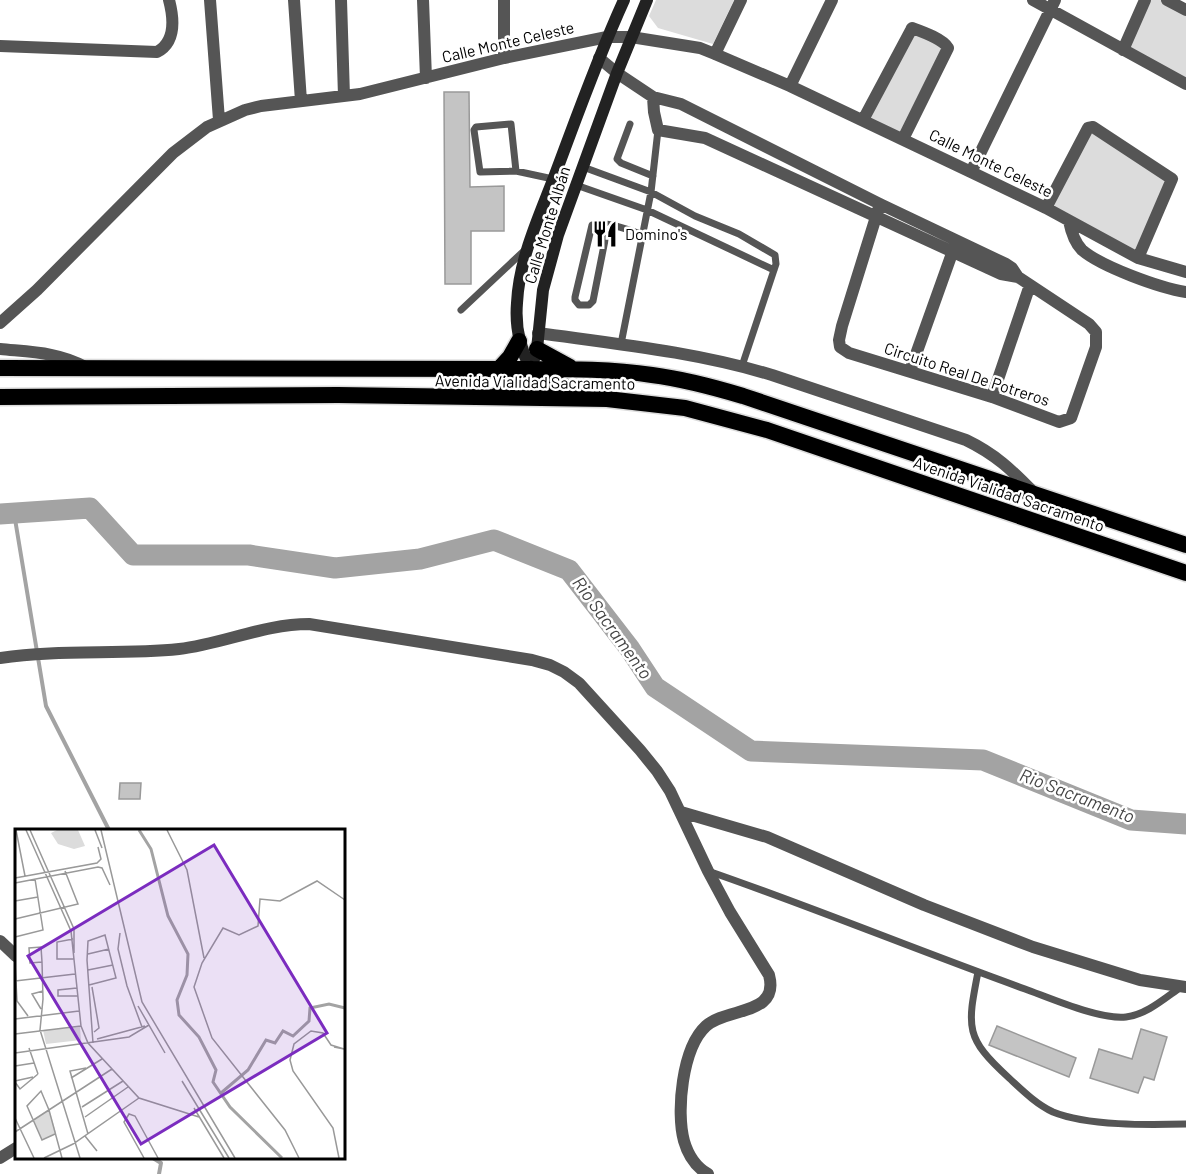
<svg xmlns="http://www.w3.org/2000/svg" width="1186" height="1174" font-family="Barlow,sans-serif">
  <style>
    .green { fill: #dcdcdc }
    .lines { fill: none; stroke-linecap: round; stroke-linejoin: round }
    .stream { stroke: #a3a3a3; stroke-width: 4 }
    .river { stroke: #a3a3a3; stroke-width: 21 }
    .building { fill: #c4c4c4; stroke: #999; stroke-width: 1.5 }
    .trunk-casing { stroke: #dbdbdb; stroke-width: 19 }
    .service { stroke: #555; stroke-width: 7 }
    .minor { stroke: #555; stroke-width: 12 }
    .secondary { stroke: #222; stroke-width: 12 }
    .trunk { stroke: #000; stroke-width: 16 }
    .labels { text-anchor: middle; stroke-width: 5; stroke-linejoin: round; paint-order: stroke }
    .street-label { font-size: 16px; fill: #000; stroke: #fff }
    .poi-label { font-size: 16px; fill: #000; stroke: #fff; text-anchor: start }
    .water-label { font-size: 18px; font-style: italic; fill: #444; stroke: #fff }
    .inset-river { fill: none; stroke: #a3a3a3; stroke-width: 3 }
    .inset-road { fill: none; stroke: #999; stroke-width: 1.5 }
    .view { fill: #7b2cbf; fill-opacity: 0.15; stroke: #7b2cbf; stroke-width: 3 }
    .inset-edge { fill: none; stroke: #000; stroke-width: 3 }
  </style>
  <rect width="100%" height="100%" fill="#fff"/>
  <path class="green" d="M 656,0 L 734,0 L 713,44 L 658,28 L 649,16 Z
    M 1147,0 L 1165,0 L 1186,11 L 1186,83 L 1127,52 Z
    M 915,29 L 947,47 L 904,137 L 867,119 Z
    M 1089,126 L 1176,174 L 1137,259 L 1048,210 Z"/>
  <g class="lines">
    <path class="stream" d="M 14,513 L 46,706 L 109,830
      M 153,1158 L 161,1163 L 159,1174"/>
    <path class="river" d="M 0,514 L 90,508 L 133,555 L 249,555 L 335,568 L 420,559 L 494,540 L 569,570 L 630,649 L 655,687 L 751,751 L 983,760 L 1131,820 L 1186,824"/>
  </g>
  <path class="building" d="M 444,92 L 469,92 L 470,187 L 504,186 L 504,231 L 471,231 L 471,284 L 445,284 Z
    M 120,783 L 141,783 L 140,799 L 119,799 Z
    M 997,1026 L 1076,1058 L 1069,1077 L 989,1045 Z
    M 1141,1029 L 1167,1037 L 1154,1080 L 1144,1077 L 1138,1093 L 1090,1078 L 1099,1049 L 1132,1059 Z"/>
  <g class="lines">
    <g class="trunk-casing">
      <path id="trunk" d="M 537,349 L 570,367
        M 0,368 L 531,369 C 572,369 612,369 652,375 C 683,379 713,387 743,396 L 1186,545
        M 499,369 L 510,357 L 519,341
        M 0,397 L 338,395 L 607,399 L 685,408 L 767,430 L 1186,573
        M 494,397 L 514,386 L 531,369 L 553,383 L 585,392"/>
    </g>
    <path class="service" d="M 630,124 L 617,159 L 621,163 L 653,176
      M 583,167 L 651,192 L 695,216 L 739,234 L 775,255 L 776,264 L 742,366
      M 516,171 L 511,124 L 476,127 L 474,130 L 480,172 L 516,171 L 553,179
      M 576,185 L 647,210 L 774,270
      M 608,225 L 593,301 L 589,305 L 579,305 L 575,300 L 575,297 L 592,225 C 605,220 628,230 641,234
      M 461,310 L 527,248
      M 621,344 L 651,192 L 658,130
      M 708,871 C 815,908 919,951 1025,989 C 1050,998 1100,1020 1126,1017 C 1146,1015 1165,998 1181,987
      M 978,972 C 967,1028 965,1038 1009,1078 C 1022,1090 1036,1104 1053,1112 C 1087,1126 1149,1125 1186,1124"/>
    <path class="minor" d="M 210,0 L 219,120
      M 294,0 L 301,101
      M 341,0 L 344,96
      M 423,0 L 426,78
      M 1033,0 L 1186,84
      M 1167,0 L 1186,10
      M 0,46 L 157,52 C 176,42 174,19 169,0
      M 1123,50 L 1145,0
      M 715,54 L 741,0
      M 504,58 L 504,0
      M 599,58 L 617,73 L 653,97 L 681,104 L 880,204 L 1006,264 L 1012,268 L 1018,277 L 1089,324 L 1096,332 L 1096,347 L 1071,418 L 1059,422 L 992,397 L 849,353 L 840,347 L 839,340 L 842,326 L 880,204
      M 790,86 L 832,0
      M 653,97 L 654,112 L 658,130 L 705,138 L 1001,274 L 1018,277
      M 863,120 L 911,30 L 912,28 C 923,32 943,39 948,48 L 903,139
      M 971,172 L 1055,0
      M 1046,208 L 1088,128 L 1093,127 L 1172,179 L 1138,258
      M 1069,221 C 1071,231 1074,242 1082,250 C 1102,267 1160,288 1186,292
      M 0,323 L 37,290 L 173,153 L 207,127 L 245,110 L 261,106 L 360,94 L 504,58 L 607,37 L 631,37 L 700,48 L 715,54 L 790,86 L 971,172 L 1046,208 L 1138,258 L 1186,272
      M 538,333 C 617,344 696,352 772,375 L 966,440 C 995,454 1012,470 1034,493
      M 0,349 C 29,352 59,352 85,367
      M 910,371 L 955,245
      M 992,397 L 1030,285
      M 0,658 C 59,649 119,655 179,649 C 223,644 264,624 309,624 L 532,660 L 550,665 L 564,672 L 579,683 L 640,750 L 657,771 L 670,791 L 708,871 L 730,912 L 769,975 C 780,1016 727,1007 706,1026 C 682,1048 676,1112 684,1141 C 688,1155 696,1167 708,1174
      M 681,812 L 767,837 L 924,905 L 1033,947 L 1140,980 L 1186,987
      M 0,941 L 16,956
      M 0,1158 L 16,1148"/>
    <path class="secondary" d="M 531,369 C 519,347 515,327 517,303 C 519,260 538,219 553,180 C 576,119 597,59 624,0
      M 531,369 L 537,349 L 543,290 L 558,235 L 617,73 L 647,0"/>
    <use href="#trunk" class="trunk"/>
  </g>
  <defs>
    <g id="restaurant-bare" transform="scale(2.07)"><path d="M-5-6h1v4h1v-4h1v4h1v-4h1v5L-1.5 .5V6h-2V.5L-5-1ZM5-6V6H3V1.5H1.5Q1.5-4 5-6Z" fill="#000" stroke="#fff" stroke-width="2.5" paint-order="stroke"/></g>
  </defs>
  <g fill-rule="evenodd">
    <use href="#restaurant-bare" x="605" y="234"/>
  </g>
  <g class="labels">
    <g class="street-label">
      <text transform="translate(508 42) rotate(-13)" y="6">Calle Monte Celeste</text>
      <text transform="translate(991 163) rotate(26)" y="6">Calle Monte Celeste</text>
      <text transform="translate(547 225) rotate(-73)" y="6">Calle Monte Albán</text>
      <text transform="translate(967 374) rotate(18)" y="6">Circuito Real De Potreros</text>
      <text transform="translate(535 382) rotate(1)" y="6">Avenida Vialidad Sacramento</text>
      <text transform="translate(1009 494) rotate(19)" y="6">Avenida Vialidad Sacramento</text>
    </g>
    <g class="poi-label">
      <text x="625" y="240">Domino's</text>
    </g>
    <g class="water-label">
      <text transform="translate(612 628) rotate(54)" y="6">Rio Sacramento</text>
      <text transform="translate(1077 796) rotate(21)" y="6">Rio Sacramento</text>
    </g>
  </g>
  <g transform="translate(15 829)">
    <rect width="330" height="330" fill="#fff"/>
    <path d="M 42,1 L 63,1 L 70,17 L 59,20 L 43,15 L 36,4 ZM 65,198 L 66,211 L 31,215 L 28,201 ZM 34,280 L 41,304 L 27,311 L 18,291 Z" fill="#dcdcdc"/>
    <path class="inset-river" d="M 124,1 L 136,20 L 153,87 L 173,125 L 172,146 L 162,171 L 164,186 L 184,208 L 201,241 L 198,253 L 215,278 L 267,329M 206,264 L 233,241 L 251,211 L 260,214 L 268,202 L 278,207 L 294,192 L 295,179 L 314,175 L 330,179"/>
    <path class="inset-road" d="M 1,1 L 10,47M 11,1 L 56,102 L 66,197 L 73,214 L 124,269 L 184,288M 15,1 L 59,100 L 59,124M 80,1 L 87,19M 86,1 L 127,173 L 220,329M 152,1 L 172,41 L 189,129M 0,49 L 82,34 L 86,30 L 83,18M 0,54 L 83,38 L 87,39 L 95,56M 0,72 L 23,68M 0,90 L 63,75 L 50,42M 105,104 L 103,120 L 112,157 L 127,198M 0,108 L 28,101 L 20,50M 58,110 L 42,113 L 42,130 L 59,130M 73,125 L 94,120M 27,133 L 15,134 L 14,119 L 26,118 L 27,133 L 28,170 L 25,201 L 65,329M 0,134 L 2,172 L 13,187M 73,141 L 98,136M 0,152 L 60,145M 74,156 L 101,149 L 90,106 L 73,112 L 72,131 L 78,214M 77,158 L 84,199 L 79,203M 62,159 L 43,161 L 43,167 L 63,167M 123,177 L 150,224M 26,180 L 17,165 L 28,162M 0,190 L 64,182M 0,205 L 66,197M 82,210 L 130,197M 319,218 L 329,220 L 316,216 L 308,204 L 296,202 L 279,215 L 275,231 L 278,242 L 318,299 L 324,329M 14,219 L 23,245M 0,224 L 114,208 L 134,196M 0,237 L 19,234M 71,239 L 55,242 L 73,305M 56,249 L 87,230M 0,252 L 18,248M 167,252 L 214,329M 0,253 L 5,260 L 23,245M 67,278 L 108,252M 179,279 L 209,329M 70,288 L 113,258M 0,289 L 19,329M 0,303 L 97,240M 40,305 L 27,311 L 12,277 L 26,262 L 34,281 L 47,329M 70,307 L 82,322M 29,329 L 58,315 L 124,269M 129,329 L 109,293 L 114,285 L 120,287 L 143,329M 284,329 L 270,301 L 197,209 L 179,158 L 187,134 L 208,99 L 224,106 L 243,97 L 245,70 L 265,72 L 302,52 L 330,71"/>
    <path class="view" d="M 199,16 L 312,204 L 126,315 L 13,127 Z"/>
    <rect width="330" height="330" class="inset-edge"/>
  </g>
</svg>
